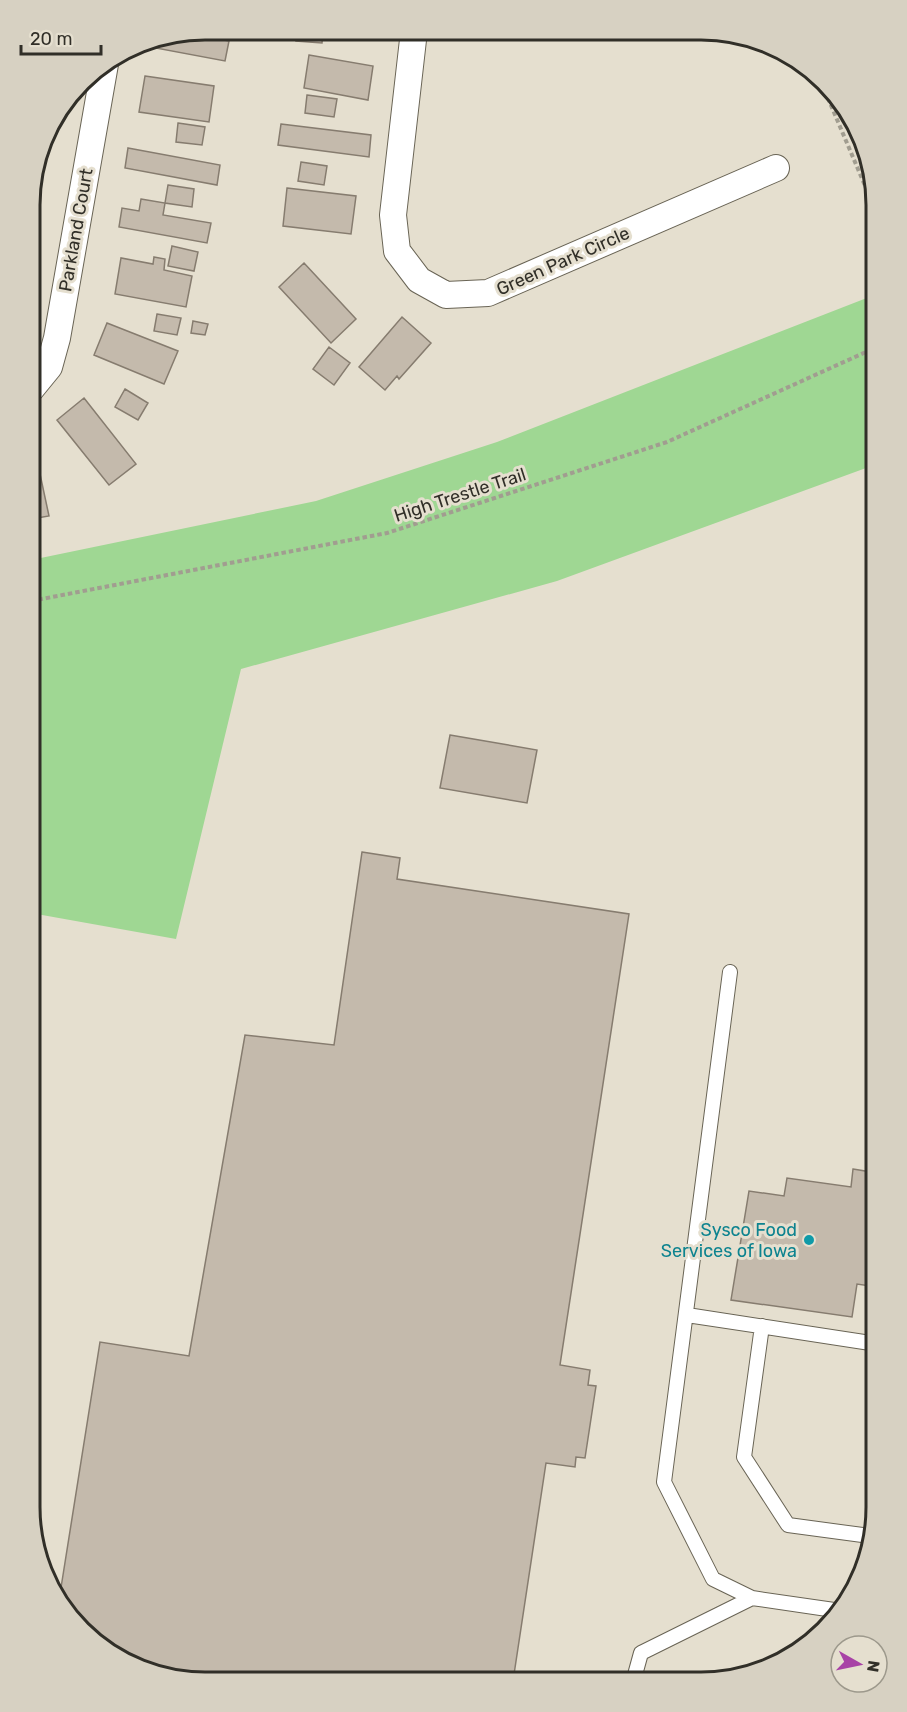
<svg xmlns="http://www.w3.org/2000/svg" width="907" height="1712" font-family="Rubik,sans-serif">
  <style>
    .green { fill: #9fd793 }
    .building { fill: #c4baac; stroke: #867c6f; stroke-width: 1.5 }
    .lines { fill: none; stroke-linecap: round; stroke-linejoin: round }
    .service-casing { stroke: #696455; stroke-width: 16 }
    .minor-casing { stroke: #696455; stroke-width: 28 }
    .path { stroke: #a19d90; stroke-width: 4; stroke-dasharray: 4.5 3; stroke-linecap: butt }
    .service { stroke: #fff; stroke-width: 14 }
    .minor { stroke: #fff; stroke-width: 26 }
    .culture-dot { fill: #0f9aa8; stroke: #e5dfcf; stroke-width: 2 }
    .labels { text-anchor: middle; stroke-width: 6; stroke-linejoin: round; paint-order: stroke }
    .street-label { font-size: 18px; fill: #312f28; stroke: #e5dfcf }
    .culture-label { font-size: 18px; fill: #0d838f; stroke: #e5dfcf; text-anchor: end }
    .rim { fill: none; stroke: #312f28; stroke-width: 3 }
  </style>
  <rect width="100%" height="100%" fill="#e5dfcf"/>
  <path class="green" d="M 877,294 L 877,464 L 557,581 L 241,669 L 176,939 L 31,913 L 31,560 L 316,501 L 497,442 Z"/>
  <path class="building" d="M 297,31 L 323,31 L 322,43 L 296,41 Z
    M 188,33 L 229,41 L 225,61 L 145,46 L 146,42 Z
    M 309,55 L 373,66 L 368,100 L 304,88 Z
    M 145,76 L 214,86 L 209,122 L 139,112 Z
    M 307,95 L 337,99 L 334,117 L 305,113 Z
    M 178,123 L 205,127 L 202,145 L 176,142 Z
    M 281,124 L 371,135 L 369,157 L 278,145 Z
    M 128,148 L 220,165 L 217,185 L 125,168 Z
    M 301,162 L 327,166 L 324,185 L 298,181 Z
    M 168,185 L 194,189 L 192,207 L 165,203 Z
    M 287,188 L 356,196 L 351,234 L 283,226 Z
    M 141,199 L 165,203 L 163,215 L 211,223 L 207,243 L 119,227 L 122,208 L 139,211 Z
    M 172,246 L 198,252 L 194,271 L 168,266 Z
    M 31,255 L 37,256 L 31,317 Z
    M 154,257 L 165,259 L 164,270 L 192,276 L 186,307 L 115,294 L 121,258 L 153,264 Z
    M 304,263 L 356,319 L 331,343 L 279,287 Z
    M 157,314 L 181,318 L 177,335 L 154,331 Z
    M 402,317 L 431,343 L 399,379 L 397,376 L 385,390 L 359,367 Z
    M 193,321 L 208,324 L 205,335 L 191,333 Z
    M 107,323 L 178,351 L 164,384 L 94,355 Z
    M 329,347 L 350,363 L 334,385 L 313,369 Z
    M 125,389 L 148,403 L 138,420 L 115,407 Z
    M 84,398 L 136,464 L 109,485 L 57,420 Z
    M 34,446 L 49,516 L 31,519 L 31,447 Z
    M 450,735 L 537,750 L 527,803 L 440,788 Z
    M 362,852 L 400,858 L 397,879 L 629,914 L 560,1365 L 590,1370 L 588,1385 L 596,1386 L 585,1458 L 576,1457 L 575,1467 L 546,1463 L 513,1681 L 182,1680 L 90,1639 L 60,1594 L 100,1342 L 189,1356 L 245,1035 L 334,1045 Z
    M 853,1169 L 877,1173 L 877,1287 L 857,1284 L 852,1317 L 731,1300 L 749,1191 L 784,1196 L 787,1178 L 851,1187 Z"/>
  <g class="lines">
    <g class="service-casing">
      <path id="service" d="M 730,972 L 664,1482 L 713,1579 L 752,1598 L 841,1611
        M 687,1315 L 877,1344
        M 762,1326 L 744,1457 L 788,1525 L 870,1536
        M 633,1682 L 641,1653 L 752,1598"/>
    </g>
    <g class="minor-casing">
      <path id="minor" d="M 414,31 L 393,215 L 397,251 L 419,280 L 446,295 L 488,293 L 776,168
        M 31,389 L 49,367 L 57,338 L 105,64"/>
    </g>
    <path class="path" d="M 819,77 L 877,214
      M 31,601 L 387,533 L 667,442 L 877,347"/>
    <use href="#service" class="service"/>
    <use href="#minor" class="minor"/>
  </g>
  <circle class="culture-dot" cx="809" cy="1240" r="6"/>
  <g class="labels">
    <g class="street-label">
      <text transform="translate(76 230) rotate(-80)" y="6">Parkland Court</text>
      <text transform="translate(563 261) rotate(-24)" y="6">Green Park Circle</text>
      <text transform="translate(460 495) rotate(-18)" y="6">High Trestle Trail</text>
    </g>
    <g class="culture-label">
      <text x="797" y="1236">Sysco Food<tspan x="797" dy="21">Services of Iowa</tspan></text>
    </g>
  </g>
  <path d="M0 0H907V1712H0ZM205 40H701A165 165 0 0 1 866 205V1507A165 165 0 0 1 701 1672H205A165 165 0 0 1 40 1507V205A165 165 0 0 1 205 40Z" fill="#d7d1c2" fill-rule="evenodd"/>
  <path class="rim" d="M205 40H701A165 165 0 0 1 866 205V1507A165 165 0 0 1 701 1672H205A165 165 0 0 1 40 1507V205A165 165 0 0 1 205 40Z"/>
  <g transform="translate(859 1664) rotate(99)"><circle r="28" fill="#e5dfcf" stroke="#9d998c" stroke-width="1.5"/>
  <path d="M0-4.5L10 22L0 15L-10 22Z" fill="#a842a6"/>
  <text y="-9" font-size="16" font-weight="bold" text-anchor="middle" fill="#312f28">N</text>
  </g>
  <path d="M21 45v9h80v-9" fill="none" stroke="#312f28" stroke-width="3"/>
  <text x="30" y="45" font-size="18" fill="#312f28" stroke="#e5dfcf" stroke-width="4.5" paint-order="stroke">20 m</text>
</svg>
